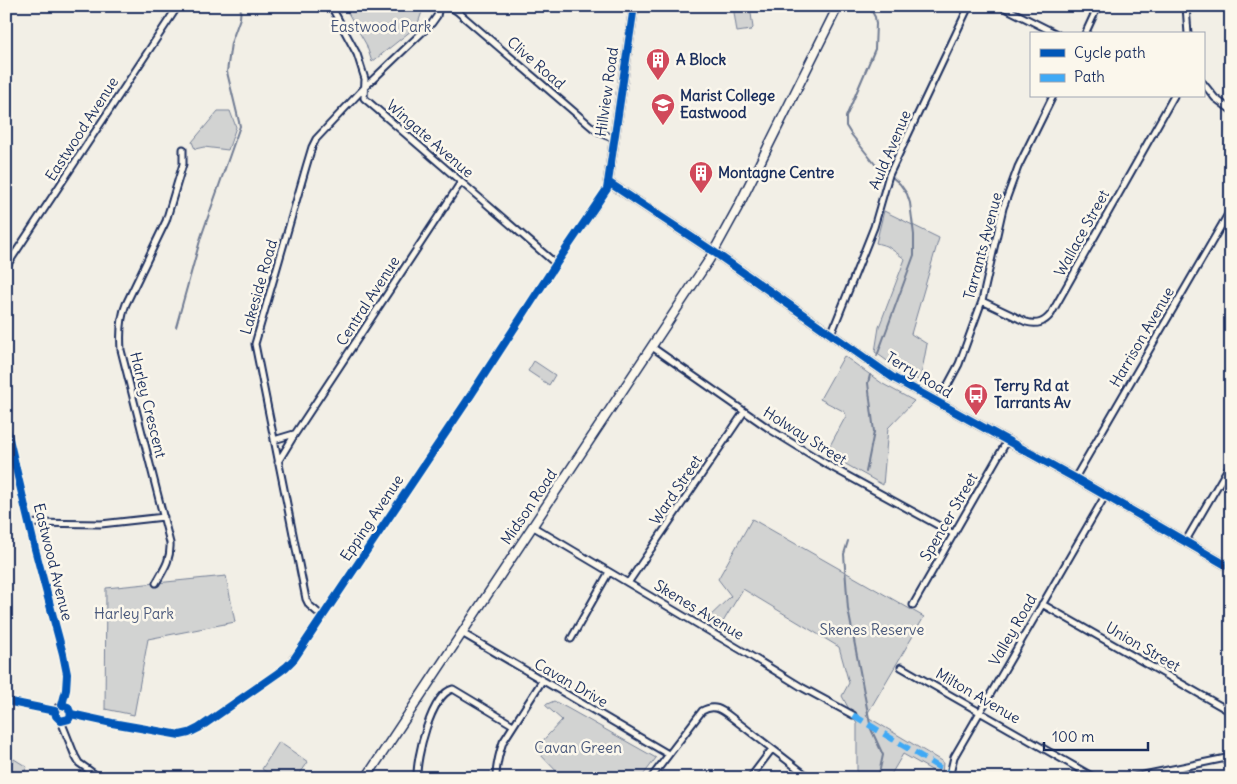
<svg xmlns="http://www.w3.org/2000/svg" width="1237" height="784" font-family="Delius,sans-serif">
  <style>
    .green { fill: #d2d3d2; stroke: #768198 }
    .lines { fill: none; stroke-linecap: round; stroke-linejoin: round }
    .stream { stroke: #707b93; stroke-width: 2 }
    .street-casing { stroke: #1b2f5e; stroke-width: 9 }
    .secondary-casing { stroke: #1b2f5e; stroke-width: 11 }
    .street { stroke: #fbf7ec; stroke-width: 5 }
    .secondary { stroke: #fbf7ec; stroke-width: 8 }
    .quiet { stroke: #3fa9f5; stroke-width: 6; stroke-dasharray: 12 6; stroke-linecap: butt }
    .cycleway-casing { stroke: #fbf7ec; stroke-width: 11 }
    .cycleway { stroke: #0057b8; stroke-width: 8 }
    .labels { text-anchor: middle; stroke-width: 5; stroke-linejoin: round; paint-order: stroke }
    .park-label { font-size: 15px; fill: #49587b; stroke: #fbf7ec }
    .poi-label { font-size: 15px; font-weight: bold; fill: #1b2f5e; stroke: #fbf7ec; text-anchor: start }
    .street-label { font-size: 15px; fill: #1b2f5e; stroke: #fbf7ec }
  </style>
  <rect width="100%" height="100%" fill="#f2efe6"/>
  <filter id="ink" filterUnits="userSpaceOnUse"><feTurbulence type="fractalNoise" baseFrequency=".02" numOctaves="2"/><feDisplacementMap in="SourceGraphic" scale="10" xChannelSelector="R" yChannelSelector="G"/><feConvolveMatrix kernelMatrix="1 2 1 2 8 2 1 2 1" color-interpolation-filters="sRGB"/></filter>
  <g filter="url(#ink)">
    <path class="green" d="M 344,6 L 424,6 L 417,26 L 372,62 L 366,44 Z
      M 733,6 L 750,6 L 753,28 L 751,30 L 737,32 Z
      M 218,111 L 230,111 L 236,127 L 228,150 L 204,147 L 195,149 L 192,142 Z
      M 884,211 L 939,238 L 911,334 L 927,344 L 920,381 L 894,366 L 875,352 L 879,327 L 905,259 L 887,246 L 876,243 Z
      M 844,356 L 883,384 L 914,401 L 888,428 L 883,485 L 826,453 L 846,416 L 845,412 L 820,399 Z
      M 534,361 L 555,375 L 549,385 L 528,371 Z
      M 752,519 L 924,617 L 866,716 L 943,762 L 942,776 L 903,754 L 889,778 L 857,778 L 857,724 L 842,696 L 849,683 L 839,647 L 743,589 L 718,630 L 705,621 L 731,596 L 718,579 Z
      M 226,576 L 235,622 L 148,639 L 134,715 L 105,709 L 106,588 Z
      M 554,701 L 569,709 L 656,758 L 641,778 L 563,778 L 535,749 L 562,720 L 545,705 Z
      M 279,742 L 308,762 L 297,778 L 275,778 L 262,769 Z
      M 14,759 L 27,767 L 21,778 L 6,778 L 6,771 Z"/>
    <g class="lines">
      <path class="stream" d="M 869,6 L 875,17 L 876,24 L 875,49 L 846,117 L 846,126 L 851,134 L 878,168 L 887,173
        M 176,327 L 201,237 L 240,126 L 227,72 L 231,43 L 240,18 L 241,6
        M 877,356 L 914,255 L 914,235 L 910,203 L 907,194 L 900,184 L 892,177
        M 866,472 L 874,432 L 868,383 L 870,375
        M 848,541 L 844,554 L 848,609 L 871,729 L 883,755 L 878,778"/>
      <g class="street-casing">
        <path id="street" d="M 331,6 L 357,54 L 365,79 L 364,98 L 556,264
          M 441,6 L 452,8 L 458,12 L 593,128 L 605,135 L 615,139
          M 1001,6 L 1057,34
          M 1186,6 L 1188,34
          M 1085,34 L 1098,6
          M 1203,83 L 1215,98 L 1231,110
          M 6,267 L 178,6
          M 982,301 L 1026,322 C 1037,325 1044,323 1051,314 L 1174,96
          M 830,334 L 834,327 L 874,227 L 889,175 L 969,6
          M 652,347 L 771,430 L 826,464 L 954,534
          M 938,403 L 959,364 L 982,301 L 1003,208 L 1018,167 L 1053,96
          M 6,426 L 35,549 L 63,654 L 67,674 L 66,690 L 62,705
          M 274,440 L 294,434
          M 278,462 L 295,434 L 461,182
          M 1075,478 L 1231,209
          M 29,523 L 101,524 L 164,517
          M 532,526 L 746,653 L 803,688 L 853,715
          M 1185,542 L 1231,463
          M 156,583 C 164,569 171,560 170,543 L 121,350 C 120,335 120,318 126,304 L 166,221 L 183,164 L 183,149
          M 628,583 L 744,412
          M 1042,604 L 1231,712
          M 913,605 L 1007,441
          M 323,617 L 309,605 L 306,599 L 255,344 L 306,167 L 312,147 L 316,139 L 364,88 L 432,23 L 437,16 L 439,6
          M 462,633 L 668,754
          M 571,639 L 609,572
          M 901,667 L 1095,778
          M 6,701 L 55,711
          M 71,714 L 112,723 L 180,735 L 189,733 L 199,728 L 286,667 L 300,650 L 467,401 L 556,264 L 593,211 L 607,189 L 608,182
          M 61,721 L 75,756 L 79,763 L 100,778
          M 61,721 L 57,718 L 55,714 L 58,707 C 64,704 70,706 71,714
          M 417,778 C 416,758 431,694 453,689 L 513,725
          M 496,778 C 496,765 499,754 503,742 L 542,681
          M 651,778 L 702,711 C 714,704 721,709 731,717 L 810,778
          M 750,778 L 772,749
          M 949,778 L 954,757 L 1105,496
          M 1129,778 L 1231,757"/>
      </g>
      <g class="secondary-casing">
        <path id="secondary" d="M 633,6 L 633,13 L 608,182 L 714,252 L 892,377 L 1075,478 L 1231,568
          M 366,778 L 709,260 L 738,207 L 838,6"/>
      </g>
      <use href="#street" class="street"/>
      <use href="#secondary" class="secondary"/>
      <path class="quiet" d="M 853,715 L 950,774"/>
      <g class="cycleway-casing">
        <path id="cycleway" d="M 608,182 L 714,252 L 892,377 L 1075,478 L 1231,568
          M 6,426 L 35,549 L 63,654 L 67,674 L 66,690 L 62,705 L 68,707 L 71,714
          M 6,701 L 55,711 L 56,716 L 61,721 L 69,719 L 71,714
          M 71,714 L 112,723 L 180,735 L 189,733 L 199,728 L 278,673 L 286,667 L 294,659 L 467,401 L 556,264 L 607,189 L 633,13 L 633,6"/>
      </g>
      <use href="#cycleway" class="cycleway"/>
    </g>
  </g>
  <defs>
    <g id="building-pin" transform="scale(1.25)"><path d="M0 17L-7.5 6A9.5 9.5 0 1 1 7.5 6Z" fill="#d1495b" stroke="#fbf7ec"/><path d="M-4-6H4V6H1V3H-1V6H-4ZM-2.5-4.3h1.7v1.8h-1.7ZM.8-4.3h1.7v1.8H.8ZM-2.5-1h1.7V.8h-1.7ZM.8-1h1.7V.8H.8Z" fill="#fff"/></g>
    <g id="school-pin" transform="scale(1.25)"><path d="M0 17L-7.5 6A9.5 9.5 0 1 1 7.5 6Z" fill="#d1495b" stroke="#fbf7ec"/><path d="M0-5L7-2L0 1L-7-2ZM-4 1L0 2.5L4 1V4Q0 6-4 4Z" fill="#fff"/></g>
    <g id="bus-pin" transform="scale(1.25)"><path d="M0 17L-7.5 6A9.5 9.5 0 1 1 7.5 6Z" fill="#d1495b" stroke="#fbf7ec"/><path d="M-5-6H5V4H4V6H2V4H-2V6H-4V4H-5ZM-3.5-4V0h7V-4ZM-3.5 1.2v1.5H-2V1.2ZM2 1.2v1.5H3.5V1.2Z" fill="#fff"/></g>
  </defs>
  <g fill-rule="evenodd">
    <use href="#building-pin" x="658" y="60"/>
    <use href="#school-pin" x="663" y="105"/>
    <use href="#building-pin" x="701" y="173"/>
    <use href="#bus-pin" x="976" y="395"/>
  </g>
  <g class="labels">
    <g class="park-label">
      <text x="381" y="32">Eastwood Park</text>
      <text x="134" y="619">Harley Park</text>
      <text x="872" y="635">Skenes Reserve</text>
      <text x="578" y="753">Cavan Green</text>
    </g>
    <g class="poi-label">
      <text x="676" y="65">A Block</text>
      <text x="680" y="101">Marist College<tspan x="680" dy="17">Eastwood</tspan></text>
      <text x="718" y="178">Montagne Centre</text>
      <text x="994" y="391">Terry Rd at<tspan x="994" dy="17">Tarrants Av</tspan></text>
    </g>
    <g class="street-label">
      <text transform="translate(536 63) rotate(41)" y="5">Clive Road</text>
      <text transform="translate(607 92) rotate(-82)" y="5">Hillview Road</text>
      <text transform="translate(82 129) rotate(-57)" y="5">Eastwood Avenue</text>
      <text transform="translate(430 139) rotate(41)" y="5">Wingate Avenue</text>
      <text transform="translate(890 150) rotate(-67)" y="5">Auld Avenue</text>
      <text transform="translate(1082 233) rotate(-61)" y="5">Wallace Street</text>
      <text transform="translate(983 246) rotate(-75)" y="5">Tarrants Avenue</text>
      <text transform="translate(259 287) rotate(-74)" y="5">Lakeside Road</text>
      <text transform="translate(368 301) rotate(-57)" y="5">Central Avenue</text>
      <text transform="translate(1142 337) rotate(-60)" y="5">Harrison Avenue</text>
      <text transform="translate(919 375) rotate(31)" y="5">Terry Road</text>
      <text transform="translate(148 405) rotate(76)" y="5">Harley Crescent</text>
      <text transform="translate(805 436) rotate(32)" y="5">Holway Street</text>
      <text transform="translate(676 490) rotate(-56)" y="5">Ward Street</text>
      <text transform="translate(529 507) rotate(-56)" y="5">Midson Road</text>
      <text transform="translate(949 517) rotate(-60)" y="5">Spencer Street</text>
      <text transform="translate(372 518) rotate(-56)" y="5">Epping Avenue</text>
      <text transform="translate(53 562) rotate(76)" y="5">Eastwood Avenue</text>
      <text transform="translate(699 610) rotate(31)" y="5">Skenes Avenue</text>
      <text transform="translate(1013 630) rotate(-60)" y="5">Valley Road</text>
      <text transform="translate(1143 647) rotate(30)" y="5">Union Street</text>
      <text transform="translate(571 683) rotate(30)" y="5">Cavan Drive</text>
      <text transform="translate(978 696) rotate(30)" y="5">Milton Avenue</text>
    </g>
  </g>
  <rect width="1237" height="784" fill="none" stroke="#fbf7ec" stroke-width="25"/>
  <rect x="12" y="12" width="1212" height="759" fill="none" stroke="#1b2f5e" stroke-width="2" filter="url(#ink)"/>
  <rect x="1030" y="32" width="175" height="65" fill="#fbf7ec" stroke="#a1a7b3"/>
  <rect x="1040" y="49" width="25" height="8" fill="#0057b8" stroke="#a1a7b3"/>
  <text x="1074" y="58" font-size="15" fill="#1b2f5e">Cycle path</text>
  <rect x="1040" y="74" width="25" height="8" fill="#3fa9f5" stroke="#a1a7b3"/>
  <text x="1074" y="82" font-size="15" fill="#1b2f5e">Path</text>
  <path d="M1044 742v8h104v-8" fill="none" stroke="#1b2f5e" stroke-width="2.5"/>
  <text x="1052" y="742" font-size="15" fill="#1b2f5e" stroke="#fbf7ec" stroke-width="4" paint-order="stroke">100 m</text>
</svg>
